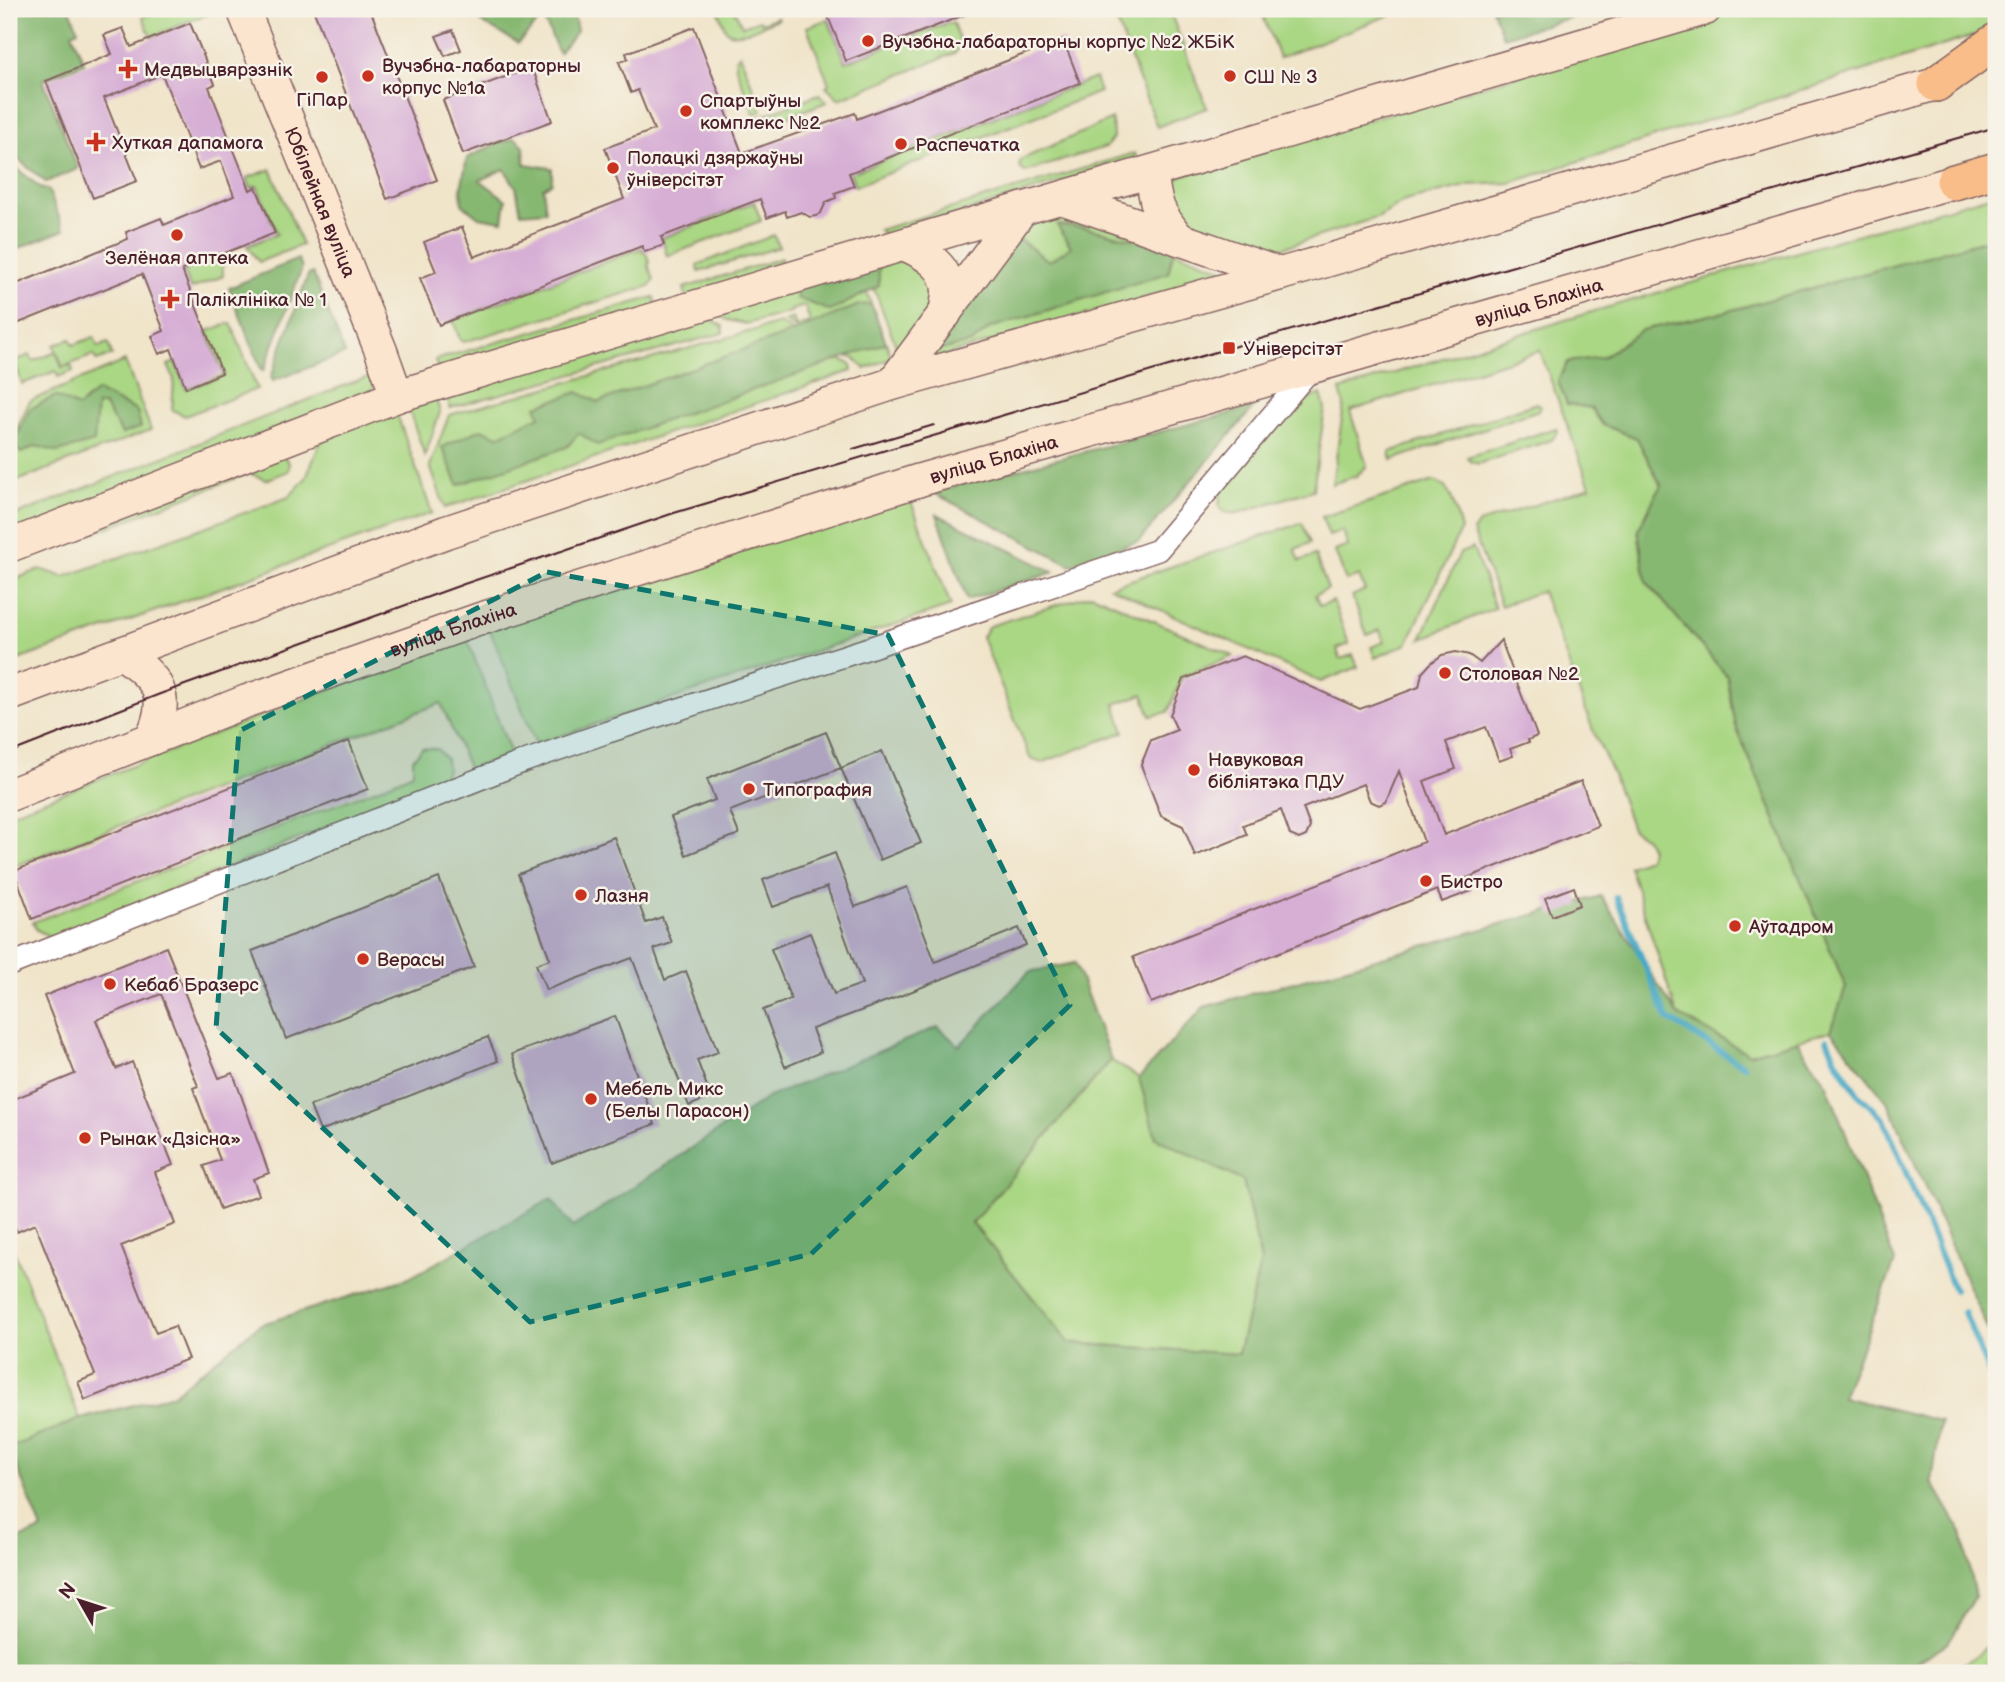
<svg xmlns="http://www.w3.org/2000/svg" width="2005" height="1682" font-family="'Balsamiq Sans',sans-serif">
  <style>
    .green { fill: #aad784; stroke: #7a7b58; stroke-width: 2 }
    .forest { fill: #87b872; stroke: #686c4e; stroke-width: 2 }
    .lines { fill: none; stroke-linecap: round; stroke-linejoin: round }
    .stream { stroke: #45a8c5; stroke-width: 6 }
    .building { fill: #d7afd5 }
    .street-casing { stroke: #846462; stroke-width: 24 }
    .secondary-casing { stroke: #846462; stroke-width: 35 }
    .primary-casing { stroke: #846462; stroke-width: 38 }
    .street { stroke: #fff; stroke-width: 21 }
    .secondary { stroke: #fce5cf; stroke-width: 32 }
    .primary { stroke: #f8bd88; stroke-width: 35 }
    .tram { stroke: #4a1f2b; stroke-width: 2 }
    .marked { fill: #0f766e; fill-opacity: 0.2; stroke: #0f766e; stroke-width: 5; stroke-dasharray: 14 9; stroke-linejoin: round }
    .poi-dot { fill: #c8321e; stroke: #f7f3e8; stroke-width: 2.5 }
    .labels { text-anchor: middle; stroke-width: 5; stroke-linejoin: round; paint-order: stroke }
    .poi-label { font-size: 19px; fill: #4a1f2b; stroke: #f7f3e8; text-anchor: start }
    .street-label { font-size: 19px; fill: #4a1f2b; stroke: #f7f3e8 }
  </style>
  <rect width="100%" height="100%" fill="#f7f3e8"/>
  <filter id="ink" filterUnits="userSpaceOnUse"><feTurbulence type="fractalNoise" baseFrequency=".0143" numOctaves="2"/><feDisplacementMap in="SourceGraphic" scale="14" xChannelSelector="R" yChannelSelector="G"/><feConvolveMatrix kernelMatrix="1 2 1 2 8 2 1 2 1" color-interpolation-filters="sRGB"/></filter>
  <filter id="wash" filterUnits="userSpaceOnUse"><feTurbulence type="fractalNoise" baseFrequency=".00686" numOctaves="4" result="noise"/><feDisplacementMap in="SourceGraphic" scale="28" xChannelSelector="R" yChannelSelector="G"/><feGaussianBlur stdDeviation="1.57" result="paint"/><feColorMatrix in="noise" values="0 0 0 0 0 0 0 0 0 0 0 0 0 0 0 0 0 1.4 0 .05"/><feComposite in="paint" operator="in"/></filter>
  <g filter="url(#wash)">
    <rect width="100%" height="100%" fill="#f0e4c9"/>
    <path class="green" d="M 162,9 L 206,9 L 208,14 L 151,37 L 143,17 Z
      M 718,9 L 734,9 L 742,26 L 760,20 L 762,23 L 777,17 L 778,19 C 767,23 736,40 727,31 C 723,26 720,15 718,9 Z
      M 1112,9 L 1169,9 L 1207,108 L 1157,127 Z
      M 1282,9 L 1399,9 L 1400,11 L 1279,58 L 1263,16 Z
      M 1741,9 L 1996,9 L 1996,23 L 1976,35 L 1510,183 L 1469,185 L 1405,201 L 1379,217 L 1260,255 L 1185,233 L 1167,186 L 1182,175 Z
      M 828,19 L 846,62 L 948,23 L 949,24 L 953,23 L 961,45 L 955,53 L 839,99 L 826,86 L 829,84 L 807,27 Z
      M 740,54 L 762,111 L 754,114 L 735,65 L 736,59 Z
      M 1095,78 L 1100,92 L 855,186 L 849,169 L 854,168 L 856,171 Z
      M 819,94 L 827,102 L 765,125 L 759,123 L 756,118 Z
      M 1112,119 L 1113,138 L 1106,147 L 1025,172 L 1021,169 L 1019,164 L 1022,159 Z
      M 1135,153 L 1136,159 L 885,236 L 879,230 Z
      M 271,169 L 302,245 L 259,262 L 247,246 L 277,234 L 257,186 L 251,188 L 247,178 Z
      M 1996,194 L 1996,237 L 1729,311 L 1642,330 L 1603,357 L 1568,362 L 1567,404 L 1591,408 L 1603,425 L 1637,438 L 1661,486 L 1638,530 L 1646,581 L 1727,676 L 1736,727 L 1846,987 L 1831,1031 L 1749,1054 L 1677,1014 L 1629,866 L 1648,859 L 1651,849 L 1646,838 L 1632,829 L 1612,772 L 1594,733 L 1542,591 L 1501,606 L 1473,531 L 1479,523 L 1590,487 L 1540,351 L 1350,411 L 1367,466 L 1356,476 L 1332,484 L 1344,405 L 1340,390 L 1585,314 Z
      M 754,202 L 761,221 L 667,256 L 662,238 Z
      M 1058,207 L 1233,273 L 928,360 L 1031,215 Z
      M 774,235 L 779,247 L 699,272 L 697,265 Z
      M 642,248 L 644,253 L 646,253 L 650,263 L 648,264 L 654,280 L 650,286 L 464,342 L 460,340 L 453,320 Z
      M 896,253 L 935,279 L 936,298 L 899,353 L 864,263 Z
      M 222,255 L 223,276 L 191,289 L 184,271 Z
      M 782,258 L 780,270 L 688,303 L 684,288 Z
      M 856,265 L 892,358 L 865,369 L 855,359 L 832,350 L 785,321 L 793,318 L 796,326 L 810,322 L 805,306 L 791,310 L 791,312 L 746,324 L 727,320 L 707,307 Z
      M 654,297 L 658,311 L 440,374 L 435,360 Z
      M 702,314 L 723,326 L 723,333 L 450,408 L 445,391 Z
      M 231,323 L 257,389 L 185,416 L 172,410 L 174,379 L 168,365 L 175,362 L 186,389 L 224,375 L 207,331 Z
      M 780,323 L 831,356 L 851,364 L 852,371 L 445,508 L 430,466 L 449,415 Z
      M 94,337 L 98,347 L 108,343 L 112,355 L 97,361 L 94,355 L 63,367 L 54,345 L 70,339 L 73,345 Z
      M 56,352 L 62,368 L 71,365 L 73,371 L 58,377 L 56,371 L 22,384 L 14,361 L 30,355 L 33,361 Z
      M 125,361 L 151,430 L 9,484 L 9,445 L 30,401 Z
      M 376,375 L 376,381 L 373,390 L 9,537 L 9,518 L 356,381 Z
      M 1321,394 L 1325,408 L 1313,490 L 1235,514 L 1225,512 L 1219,506 L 1221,490 L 1292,406 Z
      M 435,396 L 440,412 L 425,456 L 407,405 Z
      M 1537,403 L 1540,406 L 1539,410 L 1392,460 L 1390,452 Z
      M 395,409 L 432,513 L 9,663 L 9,582 L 40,569 L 64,577 L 289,497 L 306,478 L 320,443 L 328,436 Z
      M 1556,428 L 1558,432 L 1552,440 L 1478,464 L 1469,461 L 1467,457 Z
      M 280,455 C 288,459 291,462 288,471 L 266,480 L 249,473 L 54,548 L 45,542 Z
      M 1434,481 C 1453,485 1455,512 1461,529 L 1407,644 L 1375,658 L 1371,647 L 1384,642 L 1380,630 L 1367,635 L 1352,596 L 1365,590 L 1359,576 L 1346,581 L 1335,551 L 1348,546 L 1343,531 L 1329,536 L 1322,517 Z
      M 910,499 L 951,606 L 536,744 L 489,628 Z
      M 1302,523 L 1310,543 L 1295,549 L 1300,561 L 1315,555 L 1328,589 L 1315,595 L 1320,606 L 1333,601 L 1349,644 L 1337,649 L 1340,659 L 1353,655 L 1358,667 L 1321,682 L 1110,587 Z
      M 1473,548 L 1495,608 L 1421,639 L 1460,553 Z
      M 1092,594 L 1233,656 L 1182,677 L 1168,712 L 1151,716 L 1143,694 L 1115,704 L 1124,732 L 1041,763 L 1030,758 L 982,637 L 989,626 Z
      M 466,636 L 511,754 L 469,770 L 441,703 L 9,868 L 9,814 Z
      M 422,748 L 437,749 L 446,759 L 447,770 L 440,782 L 52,938 L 37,930 L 33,922 L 379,788 L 413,773 L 413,759 Z
      M 1111,1060 L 1139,1078 L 1156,1138 L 1243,1181 L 1261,1261 L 1238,1354 L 1069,1343 L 972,1223 Z
      M 14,1251 L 80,1419 L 9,1448 L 9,1254 Z
      M 1996,1636 L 1996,1673 L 1949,1673 L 1978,1655 Z"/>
    <path class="forest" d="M 9,9 L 70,9 L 78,30 L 72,33 L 84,63 L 43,80 L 78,169 L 46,182 L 9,152 Z
      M 480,9 L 573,9 L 577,31 L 559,53 L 543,17 L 518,43 L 481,22 Z
      M 1492,9 L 1601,9 L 1503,37 Z
      M 515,138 L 524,146 L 525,164 L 552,168 L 552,183 L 543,188 L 546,211 L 521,213 L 516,187 L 504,169 L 480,180 L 506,200 L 503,221 L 479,217 L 462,204 L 461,189 L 467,158 L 493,145 Z
      M 9,162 L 42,189 L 48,189 L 64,230 L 9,252 Z
      M 1057,225 L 1083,227 L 1174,249 L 1168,273 L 990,328 L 971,343 L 929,353 L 1017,238 L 1049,261 L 1071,247 Z
      M 1996,237 L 1996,1349 L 1889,1104 L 1831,1031 L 1846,987 L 1736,727 L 1727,676 L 1646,581 L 1638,530 L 1661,485 L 1637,438 L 1603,425 L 1591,408 L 1567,404 L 1558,381 L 1568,362 L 1603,357 L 1642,330 L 1729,311 Z
      M 298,259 L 302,268 L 264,370 L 262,371 L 229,288 Z
      M 879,260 L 879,286 L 831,311 L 796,298 L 800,285 Z
      M 313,273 L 345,354 L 273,381 L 271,377 L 308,275 Z
      M 871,304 L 886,343 L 597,445 L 579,433 L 567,447 L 458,485 L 442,447 L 481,429 L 498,436 L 540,416 L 536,406 L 578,392 L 598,402 L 785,335 L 859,305 Z
      M 97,391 L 137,411 L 141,427 L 122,434 L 104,405 L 97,405 L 94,442 L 58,452 L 36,446 L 21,453 L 13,445 L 30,409 L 55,396 L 78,407 Z
      M 1254,407 L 1139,541 L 1071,565 L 932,492 Z
      M 937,514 L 1054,572 L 967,600 Z
      M 1601,896 L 1677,1014 L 1749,1054 L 1797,1041 L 1827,1085 L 1895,1262 L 1842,1397 L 1941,1421 L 1932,1482 L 1962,1533 L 1975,1597 L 1948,1643 L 1898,1673 L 9,1673 L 9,1543 L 42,1530 L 9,1448 L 80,1419 L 172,1395 L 259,1325 L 409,1278 L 551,1199 L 573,1227 L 769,1097 L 938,1027 L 959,1046 L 1029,972 L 1075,963 L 1111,1060 L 972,1223 L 1069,1343 L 1238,1354 L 1261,1261 L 1243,1181 L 1156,1138 L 1139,1078 L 1204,1007 Z"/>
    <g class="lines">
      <path class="stream" d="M 1616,897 L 1667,1018 L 1744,1066
        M 1827,1039 L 1835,1058 L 1857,1093 L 1884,1119 L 1954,1290
        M 1964,1312 L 1996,1390
        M 1976,1673 L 1996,1661"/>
    </g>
    <g id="blocks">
      <path class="building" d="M 313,9 L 370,9 L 437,180 L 387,199 Z
        M 825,9 L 977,9 L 977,10 L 846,61 Z
        M 190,23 L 215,84 L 209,87 L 243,173 L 250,190 L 256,187 L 275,233 L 182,270 L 222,373 L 186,388 L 171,349 L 159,354 L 152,336 L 164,331 L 142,274 L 9,327 L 9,287 L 128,239 L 126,232 L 161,218 L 164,225 L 234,196 L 221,161 L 199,169 L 162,74 L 104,98 L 137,181 L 93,198 L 46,81 L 112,54 L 104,35 L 123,28 L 131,47 Z
        M 694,27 L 742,153 L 855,113 L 857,119 L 1063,39 L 1080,83 L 849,173 L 854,186 L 835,193 L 836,198 L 826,202 L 821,213 L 816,216 L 810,217 L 801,212 L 787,217 L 785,211 L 767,218 L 760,199 L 661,237 L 664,245 L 645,252 L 642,246 L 439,325 L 420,278 L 436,272 L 424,242 L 462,227 L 474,257 L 624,199 L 605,148 L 654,130 L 638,90 L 631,93 L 619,62 L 628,59 L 626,53 Z
        M 453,30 L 461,50 L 445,56 L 436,36 Z
        M 532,67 L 552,121 L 463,154 L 443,100 Z
        M 1501,640 L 1537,736 L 1528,740 L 1529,742 L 1510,749 L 1513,756 L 1499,761 L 1486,727 L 1446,742 L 1456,769 L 1424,781 L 1444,835 L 1581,781 L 1598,826 L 1467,878 L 1472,891 L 1442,902 L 1437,890 L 1151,1003 L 1133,957 L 1424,842 L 1399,771 L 1386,802 L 1379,805 L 1370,801 L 1363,784 L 1303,808 L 1310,827 L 1306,836 L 1299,839 L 1290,835 L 1281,810 L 1243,825 L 1247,835 L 1195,856 L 1183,826 L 1161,816 L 1141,765 L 1151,740 L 1177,730 L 1170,715 L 1184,679 L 1243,656 L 1360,709 L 1419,687 L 1422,673 L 1431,663 L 1442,655 L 1456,652 L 1469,655 L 1480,663 Z
        M 826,732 L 841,768 L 730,811 L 739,834 L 686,855 L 671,817 L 715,800 L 707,779 Z
        M 349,741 L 368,789 L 32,919 L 14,871 Z
        M 882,751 L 921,843 L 880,860 L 841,768 Z
        M 614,837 L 646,923 L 662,917 L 672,943 L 654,949 L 665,980 L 686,971 L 718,1052 L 697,1060 L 711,1097 L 689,1106 L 632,958 L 546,990 L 536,964 L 550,959 L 518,874 Z
        M 835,853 L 855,907 L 907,887 L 935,962 L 1019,928 L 1026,945 L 895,998 L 812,1029 L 821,1052 L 785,1067 L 763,1010 L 791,999 L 771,949 L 810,933 L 834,994 L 862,984 L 827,887 L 773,907 L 763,880 Z
        M 439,878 L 474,967 L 286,1039 L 252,951 Z
        M 1574,887 L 1580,905 L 1552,916 L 1545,898 Z
        M 166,947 L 219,1078 L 233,1073 L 269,1173 L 253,1179 L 259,1195 L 220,1209 L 204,1166 L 220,1160 L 193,1088 L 198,1086 L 161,994 L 96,1020 L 116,1069 L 132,1062 L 173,1165 L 155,1172 L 175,1224 L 121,1246 L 156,1333 L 175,1326 L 188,1359 L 85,1400 L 78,1382 L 95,1375 L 35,1224 L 17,1232 L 9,1211 L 9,1101 L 75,1074 L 44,996 Z
        M 615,1016 L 655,1124 L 552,1163 L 512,1054 Z
        M 488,1037 L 498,1061 L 320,1131 L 310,1106 Z"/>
    </g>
  </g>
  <g filter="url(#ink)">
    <use href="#blocks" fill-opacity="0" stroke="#846462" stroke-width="2"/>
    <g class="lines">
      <g class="street-casing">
        <path id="street" d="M 9,965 L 525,761 L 608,732 L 869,648 L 1158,550 L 1312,368"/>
      </g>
      <g class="secondary-casing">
        <g id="secondary">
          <path id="s1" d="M 243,9 L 381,351 L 397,396"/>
          <path d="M 1152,172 C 1154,204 1159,214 1179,239"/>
          <path d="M 1061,198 L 1280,274"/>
          <path d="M 906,245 C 926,254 947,266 948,291 C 948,298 946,307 945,314"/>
          <path d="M 892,384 L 1022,209"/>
          <path d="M 9,546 L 397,396 L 1022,209 L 1705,9"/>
          <path d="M 122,653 C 158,679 172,694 151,739"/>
          <path d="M 9,695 L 446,532 L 892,384 L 1291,271 L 1936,84"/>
          <path id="s2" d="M 9,795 L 247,701 L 477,620 L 920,480 L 1954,182"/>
        </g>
      </g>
      <g class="primary-casing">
        <path id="primary" d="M 1936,84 L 1996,41
          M 1954,182 L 1996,170"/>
      </g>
      <use href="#street" class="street"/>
      <use href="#secondary" class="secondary"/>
      <use href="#primary" class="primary"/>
      <path class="tram" d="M 853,449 L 934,425
        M 9,753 L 160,694 L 464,584 L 674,513 L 1229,348 L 1996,127"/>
    </g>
  </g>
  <path class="marked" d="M 547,572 L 888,635 L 1070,1005 L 811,1254 L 530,1322 L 216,1028 L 239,731 Z"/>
  <g class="poi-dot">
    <circle cx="868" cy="41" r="7"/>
    <path d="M124.5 58.5h7v7h7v7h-7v7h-7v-7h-7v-7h7z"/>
    <circle cx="368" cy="76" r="7"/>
    <circle cx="1230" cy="76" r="7"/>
    <circle cx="322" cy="77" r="7"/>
    <circle cx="686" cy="111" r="7"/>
    <path d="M92.5 131.5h7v7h7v7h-7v7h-7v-7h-7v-7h7z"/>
    <circle cx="901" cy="144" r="7"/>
    <circle cx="613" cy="168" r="7"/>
    <circle cx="177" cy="235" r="7"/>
    <path d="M166.5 288.5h7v7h7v7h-7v7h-7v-7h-7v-7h7z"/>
    <rect x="1222" y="341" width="14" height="14" rx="3.5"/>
    <circle cx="1445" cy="673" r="7"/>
    <circle cx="1194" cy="770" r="7"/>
    <circle cx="749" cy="789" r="7"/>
    <circle cx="1426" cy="881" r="7"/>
    <circle cx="581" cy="895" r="7"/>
    <circle cx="1735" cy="926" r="7"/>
    <circle cx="363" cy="959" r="7"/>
    <circle cx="110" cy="984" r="7"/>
    <circle cx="591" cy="1099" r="7"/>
    <circle cx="85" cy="1138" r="7"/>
  </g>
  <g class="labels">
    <g class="poi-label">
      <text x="882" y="48">Вучэбна-лабараторны корпус №2 ЖБіК</text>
      <text x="382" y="72">Вучэбна-лабараторны<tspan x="382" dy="22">корпус №1а</tspan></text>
      <text x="144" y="76">Медвыцвярэзнік</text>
      <text x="1244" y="83">СШ № 3</text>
      <text x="322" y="106" text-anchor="middle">ГіПар</text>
      <text x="700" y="107">Спартыўны<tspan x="700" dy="22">комплекс №2</tspan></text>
      <text x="112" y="149">Хуткая дапамога</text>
      <text x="915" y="151">Распечатка</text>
      <text x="627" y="164">Полацкі дзяржаўны<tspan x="627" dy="22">ўніверсітэт</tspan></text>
      <text x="177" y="264" text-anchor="middle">Зелёная аптека</text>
      <text x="186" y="306">Паліклініка № 1</text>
      <text x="1243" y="355">Універсітэт</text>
      <text x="1459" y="680">Столовая №2</text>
      <text x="1208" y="766">Навуковая<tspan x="1208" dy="22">бібліятэка ПДУ</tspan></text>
      <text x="763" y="796">Типография</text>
      <text x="1440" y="888">Бистро</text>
      <text x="595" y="902">Лазня</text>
      <text x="1749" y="933">Аўтадром</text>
      <text x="377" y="966">Верасы</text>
      <text x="124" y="991">Кебаб Бразерс</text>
      <text x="605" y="1095">Мебель Микс<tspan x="605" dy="22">(Белы Парасон)</tspan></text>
      <text x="99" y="1145">Рынак «Дзісна»</text>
    </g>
    <g class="street-label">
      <text dy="7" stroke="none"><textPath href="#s1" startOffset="208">Юбілейная вуліца</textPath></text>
      <text dy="7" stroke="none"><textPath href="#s2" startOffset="1608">вуліца Блахіна</textPath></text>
      <text dy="7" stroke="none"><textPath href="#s2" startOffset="1041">вуліца Блахіна</textPath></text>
      <text dy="7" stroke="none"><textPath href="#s2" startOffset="474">вуліца Блахіна</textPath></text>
    </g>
  </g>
  <rect width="2005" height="1682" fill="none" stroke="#f7f3e8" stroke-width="35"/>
  <g transform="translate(80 1601) rotate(309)" stroke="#f7f3e8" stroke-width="5" paint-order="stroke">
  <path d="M0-5L12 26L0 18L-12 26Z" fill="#4a1f2b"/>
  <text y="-10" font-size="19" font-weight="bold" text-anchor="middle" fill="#4a1f2b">N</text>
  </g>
</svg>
